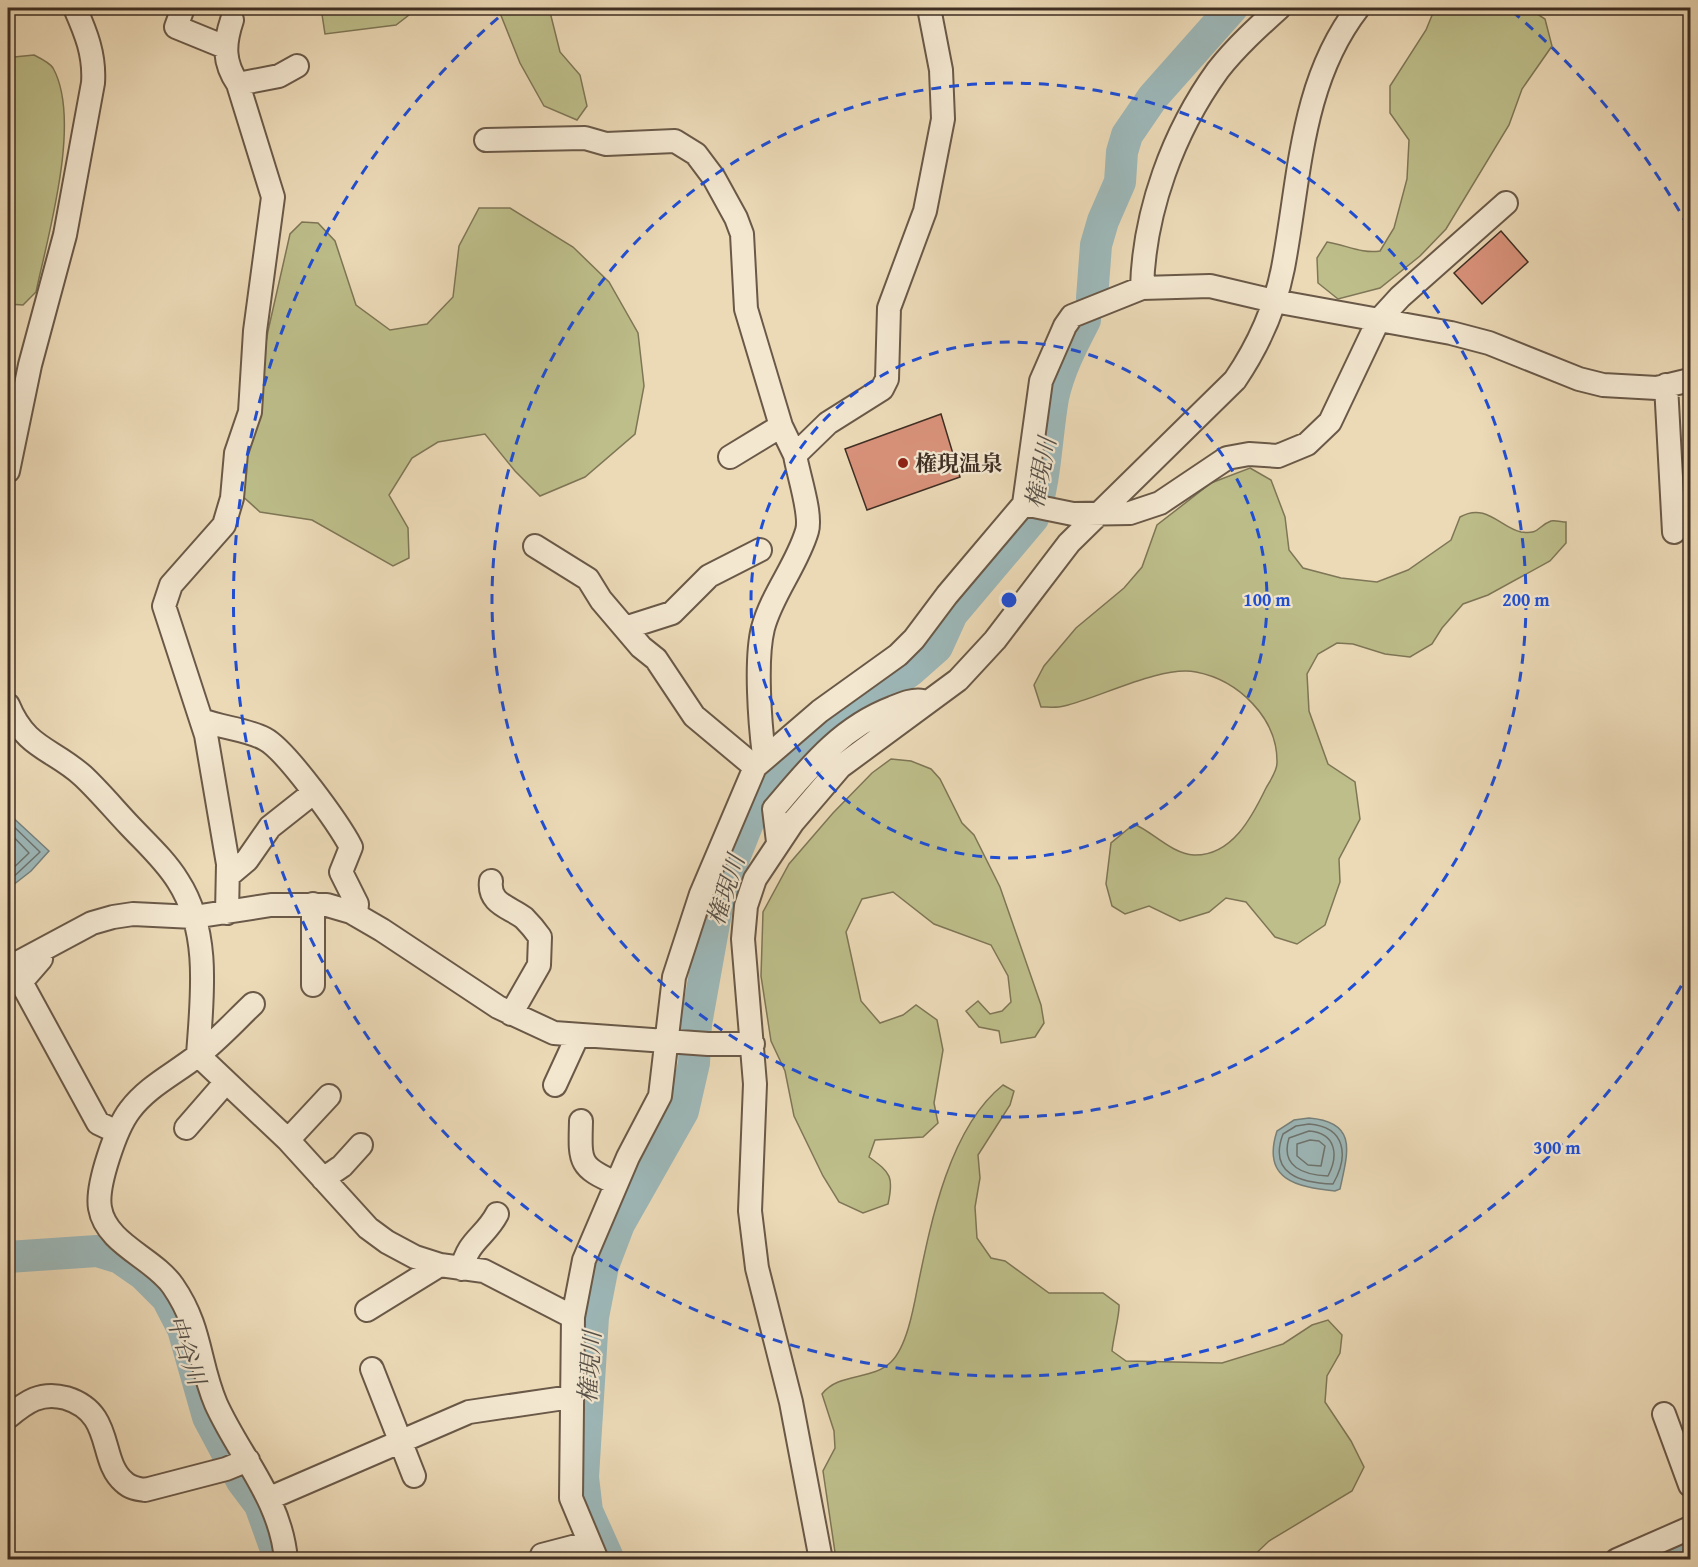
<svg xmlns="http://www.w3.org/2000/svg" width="1698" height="1567" font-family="'Gentium Book Plus','Noto Serif JP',serif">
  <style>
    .green { fill: #bdbe8a; stroke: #7e7656; stroke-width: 1.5 }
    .water { fill: #9db8b9; stroke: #77817d; stroke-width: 1.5 }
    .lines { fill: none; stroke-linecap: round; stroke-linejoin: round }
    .shore { stroke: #6e736e; stroke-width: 1.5 }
    .river { stroke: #9db8b9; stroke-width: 32 }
    .building { fill: #d9927b; stroke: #3e2e23; stroke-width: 1.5 }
    .minor-casing { stroke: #6a5948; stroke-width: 26 }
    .minor { stroke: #f3e7d0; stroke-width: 22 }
    .ring { fill: none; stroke: #1d4ed8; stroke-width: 3; stroke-dasharray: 10 8 }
    .poi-dot { fill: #8f2418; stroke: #f3e7d0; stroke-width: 2 }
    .labels { text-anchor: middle; stroke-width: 4.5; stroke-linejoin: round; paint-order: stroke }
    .poi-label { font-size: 22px; font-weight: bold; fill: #3e2e23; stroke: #f3e7d0; text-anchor: start }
    .water-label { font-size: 24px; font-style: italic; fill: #565048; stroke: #f3e7d0 }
    .centre { fill: #1d4ed8; stroke: #f3e7d0; stroke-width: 3 }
    .ring-label { font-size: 18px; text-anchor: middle; font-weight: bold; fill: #1d4ed8; stroke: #f3e7d0; stroke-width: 4.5; stroke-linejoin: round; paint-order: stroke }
  </style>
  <rect width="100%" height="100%" fill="#ecdab7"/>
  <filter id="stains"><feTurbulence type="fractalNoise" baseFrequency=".00333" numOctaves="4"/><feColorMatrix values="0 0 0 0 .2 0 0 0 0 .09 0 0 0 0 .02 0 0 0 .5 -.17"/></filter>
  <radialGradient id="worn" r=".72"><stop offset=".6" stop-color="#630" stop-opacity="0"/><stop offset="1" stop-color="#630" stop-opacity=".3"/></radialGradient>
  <path class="green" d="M 321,8 L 418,8 L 396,25 L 325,34 Z
    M 498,8 L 549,8 L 560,52 L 580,75 L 587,106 L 577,120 L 544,106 L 520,63 Z
    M 1435,8 L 1484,8 L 1489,10 L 1528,8 L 1545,19 L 1552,46 L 1522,89 L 1509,125 L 1446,229 L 1420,256 L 1380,288 L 1338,299 L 1318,283 L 1317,258 L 1327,242 C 1346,245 1362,254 1380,251 L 1394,228 L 1407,179 L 1409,140 L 1390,113 L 1390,86 L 1426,30 Z
    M 34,55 C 40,58 50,63 53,68 C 82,120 48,235 36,292 L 23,305 L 8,304 L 8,62 L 14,57 Z
    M 479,208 L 510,208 L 573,247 L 609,282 L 638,333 L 644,386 L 635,434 L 585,477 L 540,496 L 515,471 L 485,434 L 438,442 L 412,458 L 389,495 L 408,528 L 409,558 L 393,566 L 312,520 L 260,512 L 239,493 L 268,331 L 290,234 L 302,222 L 318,223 L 335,241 L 356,305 L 390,330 L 427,324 L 453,297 L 459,246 Z
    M 1250,468 L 1271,480 L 1285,517 L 1289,550 L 1303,568 L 1341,578 L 1377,582 L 1408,570 L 1451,540 L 1460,517 C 1486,502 1501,528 1521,532 C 1540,535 1537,526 1551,521 C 1555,520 1562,522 1566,522 L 1566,543 L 1550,561 L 1488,595 L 1463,604 L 1442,628 L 1432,644 L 1410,657 L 1385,654 L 1353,644 L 1337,643 L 1318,654 L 1307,674 L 1309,711 L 1328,764 L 1355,782 L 1360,819 L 1339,859 L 1340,882 L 1325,925 L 1297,944 L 1275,937 L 1246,902 L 1226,898 L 1209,912 L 1180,921 L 1149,906 L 1125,914 L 1112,906 L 1106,884 L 1111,843 L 1134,824 C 1153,832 1172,854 1194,855 C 1232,856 1252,817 1266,788 C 1270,781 1277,771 1277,763 C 1278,718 1238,680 1196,672 C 1161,665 1099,698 1064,706 C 1057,708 1048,707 1041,707 L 1034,685 L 1044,666 L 1076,628 L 1124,588 L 1142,567 L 1157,525 L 1211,483 Z
    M 891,759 L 911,761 L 931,769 L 940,779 L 962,823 L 974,835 L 1000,887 L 1041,1005 L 1044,1023 L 1035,1037 L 1001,1043 L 999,1031 L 979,1027 L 966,1011 L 978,1001 L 990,1014 L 1002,1011 L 1011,1002 L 1008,976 L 991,945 L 934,924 L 893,892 L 862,899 L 846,932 L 861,1001 L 880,1023 L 903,1015 L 916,1005 L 937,1020 L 943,1050 L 934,1103 L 938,1123 L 923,1137 L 875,1140 L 869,1157 C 891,1173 894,1177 888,1204 L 863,1213 L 839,1202 L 823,1176 L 794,1116 L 785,1071 L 771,1041 L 761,976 L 763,912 L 789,864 L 833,813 L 872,773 Z
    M 1003,1085 L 1014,1091 L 1010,1105 L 978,1155 L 980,1178 L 975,1207 L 977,1238 L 991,1258 L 1005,1261 L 1049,1293 L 1103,1293 L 1119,1305 C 1120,1313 1113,1339 1112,1351 L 1126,1361 L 1222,1363 L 1283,1344 L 1312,1325 L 1328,1320 L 1342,1335 L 1340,1353 L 1327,1376 L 1325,1402 L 1351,1441 L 1364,1467 L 1352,1491 L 1269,1541 L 1250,1559 L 836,1559 L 823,1471 L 835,1448 L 834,1431 L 822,1394 C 839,1372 872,1381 891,1362 C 907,1347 914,1306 918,1285 C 931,1221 950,1127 1003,1085 Z"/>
  <path class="water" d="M 8,813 L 49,851 L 31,871 L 8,889 Z
    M 1309,1118 C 1358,1122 1348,1152 1340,1189 L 1335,1191 C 1297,1187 1261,1180 1277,1131 L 1294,1120 Z
    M 1690,1536 L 1690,1559 L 1639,1560 Z"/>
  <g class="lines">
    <path class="shore" d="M 8,821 L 40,852 L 8,882
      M 8,831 L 29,853 L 8,873
      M 1309,1124 C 1346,1127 1349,1156 1333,1184 C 1301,1183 1268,1174 1283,1134 L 1296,1126 Z
      M 1309,1131 C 1336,1133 1339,1155 1328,1176 C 1304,1175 1280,1167 1289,1138 Z
      M 1310,1140 L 1319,1141 L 1325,1146 L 1321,1166 L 1308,1165 L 1297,1156 L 1297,1144 Z"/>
    <path class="river" d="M 1092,298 L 1096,245 L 1103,221 L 1120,182 L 1122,152 L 1127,135 L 1153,97 L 1232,8
      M 8,1257 L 97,1251 L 120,1258 L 143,1274 L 167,1298 L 183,1329 L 208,1417 L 242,1481 L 260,1505 L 274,1544
      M 609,1560 L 587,1511 L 583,1477 L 593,1317 L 603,1266 L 619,1224 L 683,1111 L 694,1063 L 696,1024 L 719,896 L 753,810 L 764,791 L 818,733 L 842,713 L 881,692 L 911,670 L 937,647 L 952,614 L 1033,518 C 1046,480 1046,438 1053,398 C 1059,370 1072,345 1085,320"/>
  </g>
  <path class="building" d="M 1501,231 L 1528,262 L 1482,304 L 1454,273 Z
    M 941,414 L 960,477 L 867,510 L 845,449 Z"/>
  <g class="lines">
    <g class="minor-casing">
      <path id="minor" d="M 183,8 L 176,27 L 225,47
        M 238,84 L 279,76 L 297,66
        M 486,140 L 585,138 L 606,144 L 675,141 L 696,154 L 714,178 L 736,218 L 742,234 L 746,309 L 781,426 L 795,455
        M 1142,288 C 1144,212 1173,132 1218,70 C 1236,47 1258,27 1279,8
        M 1666,385 L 1674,532
        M 730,457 L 781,426
        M 8,471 L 30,365 L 65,235 L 93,83 C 95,55 86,33 75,8
        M 1024,504 L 1073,514 L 1130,513 L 1160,503 L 1227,458 L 1249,454 L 1278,456 L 1307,444 L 1330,422 L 1378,321 L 1400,297 L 1506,203
        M 535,546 L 588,579 L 601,600 L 641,647 L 656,659 L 694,716 L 755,767
        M 625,628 L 672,613 L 709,576 L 760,550
        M 8,705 C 26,749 52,748 83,776 C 99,791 114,809 130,826 C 146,843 165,860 178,881 C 211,932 202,998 198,1055
        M 202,720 C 222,728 246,729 265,739 C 286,750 339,824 351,847 L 341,872 L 357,904 L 356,915
        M 764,756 C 760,723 755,660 763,628 C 772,594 797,565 807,531 C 812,514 798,474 795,455 L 828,423 L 882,389 L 887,379 L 889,308 L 925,211 L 943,119 L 941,70 L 929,8
        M 778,842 L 774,809 C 809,768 840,728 892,708 C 902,704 912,699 923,701
        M 228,876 L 247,860 L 270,827 L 313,793
        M 491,881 C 488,904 510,907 524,918 C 530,924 535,930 540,937 L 539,965 L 511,1014
        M 227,913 L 228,864 L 206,735 L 164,606 L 171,585 L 224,525 L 232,498 L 236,453 L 250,412 L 255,331 L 273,197 L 238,84 C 223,62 224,44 232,20
        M 38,952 L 41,959 L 21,982 L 98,1123 L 117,1132
        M 8,968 L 92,923 L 113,917 L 133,914 L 194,917 L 271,905 L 327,905 L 351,912 L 382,930 L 498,1007 L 554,1033 L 708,1044 L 753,1044
        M 313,985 L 313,904
        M 253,1004 C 235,1021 217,1041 197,1056 C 174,1074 147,1087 130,1110 C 116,1128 96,1186 100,1208 C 106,1244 154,1258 173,1286 C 202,1328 198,1362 216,1404 C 240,1457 281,1499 286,1560
        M 198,1055 L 288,1140 L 368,1228 L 387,1242 L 415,1257 L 440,1265 L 484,1271 L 573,1317
        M 555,1085 L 578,1035
        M 581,1121 C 580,1161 578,1167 616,1183
        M 186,1128 L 226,1082
        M 288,1140 L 329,1096
        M 323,1179 L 342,1166 L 361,1145
        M 462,1269 C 468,1240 485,1237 497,1214
        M 367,1310 L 440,1265
        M 372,1369 L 414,1476
        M 1664,1414 L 1690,1485
        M 8,1417 C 26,1402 41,1391 66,1398 C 115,1413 98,1460 124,1482 C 130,1488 138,1489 145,1490 L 226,1469 L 248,1460
        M 270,1498 L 469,1412 L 571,1397
        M 542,1555 L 588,1543
        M 597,1560 L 571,1498 L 573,1317 L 584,1260 L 628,1157 L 660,1096 L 674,977 L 701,894 L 755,767 L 820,711 L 898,655 L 914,639 L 947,595 L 1024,504 L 1041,381 L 1065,326 L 1072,316 L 1142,288 L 1210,286 L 1274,301 L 1451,333 L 1489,343 L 1579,379 L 1603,385 L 1657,388 L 1690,380
        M 821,1560 L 791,1402 L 757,1268 L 750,1211 L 755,1084 L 743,939 L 746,906 L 755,879 L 793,822 L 840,767 L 958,680 L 995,640 L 1069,543 L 1235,380 C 1258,346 1275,309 1283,268 C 1300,179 1300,83 1358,8
        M 1617,1560 L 1690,1528"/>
    </g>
    <use href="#minor" class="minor"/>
  </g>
  <g class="ring">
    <circle cx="1009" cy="600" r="258"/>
    <circle cx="1009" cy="600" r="517"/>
    <path d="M1690 970A775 775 0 1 1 506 11M1512 11A775 775 0 0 1 1690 230"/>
  </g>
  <circle class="poi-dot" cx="903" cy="463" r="6"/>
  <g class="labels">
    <g class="poi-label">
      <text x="915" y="471">権現温泉</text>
    </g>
    <g class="water-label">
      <text transform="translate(1041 473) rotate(-79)" y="8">権現川</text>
      <text transform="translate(726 890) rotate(-72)" y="8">権現川</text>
      <text transform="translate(186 1350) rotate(71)" y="8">中谷川</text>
      <text transform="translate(590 1367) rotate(-86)" y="8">権現川</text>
    </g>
  </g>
  <circle cx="1009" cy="600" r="9" class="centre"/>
  <g class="ring-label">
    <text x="1267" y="606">100 m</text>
    <text x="1526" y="606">200 m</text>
    <text x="1557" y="1154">300 m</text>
  </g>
  <rect width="1698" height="1567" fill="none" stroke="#ecdab7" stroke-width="30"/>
  <rect x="9" y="9" width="1680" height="1549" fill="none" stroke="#3e2e23" stroke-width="3"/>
  <rect x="15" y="15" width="1668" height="1537" fill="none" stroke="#3e2e23" stroke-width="1.5"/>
  <rect width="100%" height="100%" filter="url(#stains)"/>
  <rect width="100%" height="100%" fill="url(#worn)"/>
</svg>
